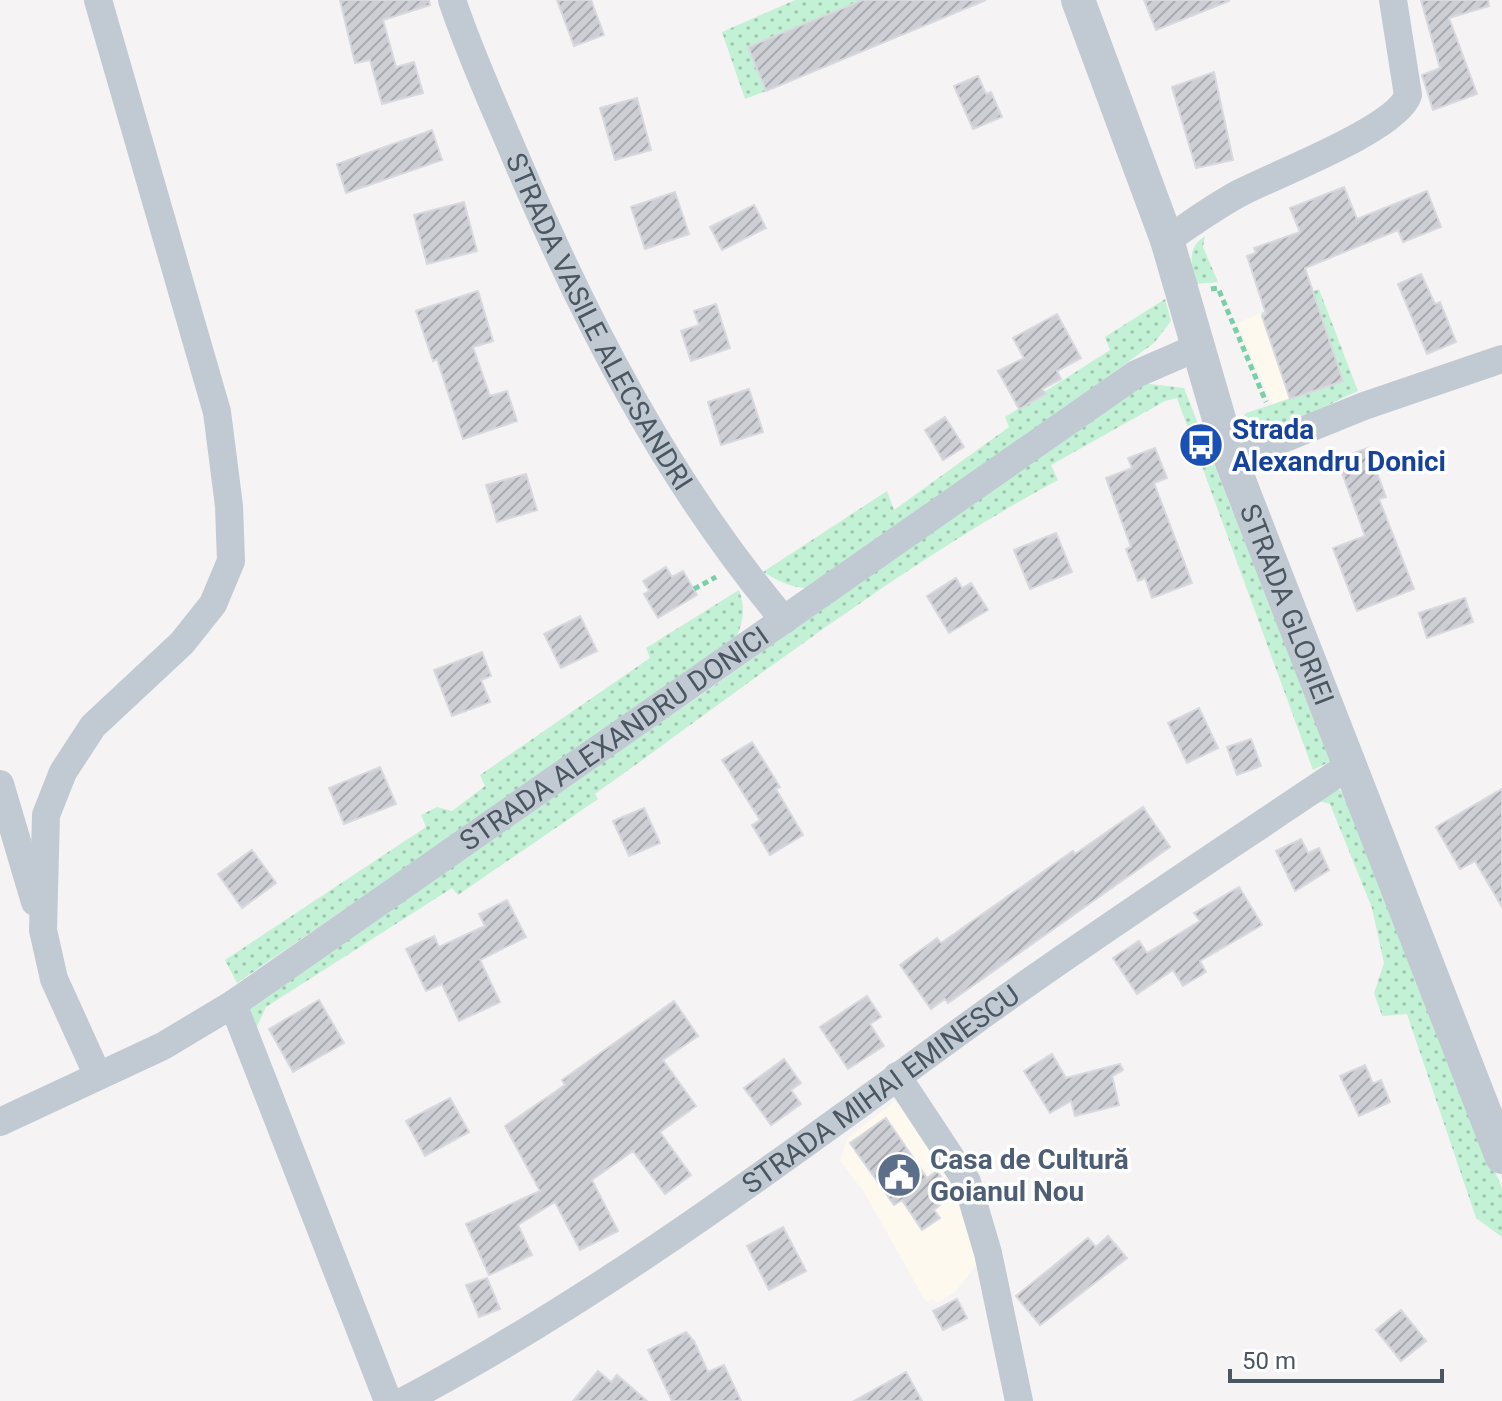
<svg xmlns="http://www.w3.org/2000/svg" width="1502" height="1401" font-family="Roboto,sans-serif">
  <style>
    .commercial { fill: #fdf9ef }
    .grass { fill: url(#grass-dots) }
    .building { fill: url(#building-hatch); stroke: #d7d9de; stroke-width: 2 }
    .lines { fill: none; stroke-linecap: round; stroke-linejoin: round }
    .path { stroke: #7ad0a6; stroke-width: 5; stroke-dasharray: 6 4; stroke-linecap: butt }
    .minor { stroke: #c1cad2; stroke-width: 28 }
    .tertiary { stroke: #c1cad2; stroke-width: 34 }
    .labels { text-anchor: middle; stroke-width: 7; stroke-linejoin: round; paint-order: stroke }
    .street-label { font-size: 28px; fill: #4a5661; stroke: #fff }
    .transit-label { font-size: 28px; font-weight: bold; fill: #164399; stroke: #fff; text-anchor: start }
    .service-label { font-size: 28px; font-weight: bold; fill: #4e5e75; stroke: #fff; text-anchor: start }
  </style>
  <defs>
    <pattern id="grass-dots" width="8" height="8" patternUnits="userSpaceOnUse" patternTransform="scale(2)"><rect width="8" height="8" fill="#c3f1d5"/><path d="M2 2h.1M6 6h.1" fill="none" stroke="#a0c6b0" stroke-width="1.8" stroke-linecap="round"/></pattern>
    <pattern id="building-hatch" width="6" height="6" patternUnits="userSpaceOnUse" patternTransform="scale(2)"><rect width="6" height="6" fill="#cdcfd5"/><path d="M-1 1l2-2M0 6l6-6M5 7l2-2" fill="none" stroke="#a8abb0"/></pattern>
  </defs>
  <rect width="100%" height="100%" fill="#f5f3f3"/>
  <path class="commercial" d="M 1319,289 L 1358,391 L 1281,424 L 1237,323 Z
    M 901,1096 L 959,1185 L 982,1258 L 955,1292 L 937,1303 L 933,1299 L 926,1302 L 864,1192 L 840,1161 L 847,1139 Z"/>
  <path class="grass" d="M 795,0 L 863,0 L 748,47 L 766,91 L 745,99 L 722,32 Z
    M 1205,236 L 1203,247 L 1218,282 L 1194,284 C 1192,264 1186,248 1205,236 Z
    M 1319,289 L 1358,391 C 1332,402 1269,438 1243,433 L 1239,423 L 1246,413 L 1343,381 L 1315,298 L 1262,316 L 1261,313 Z
    M 1165,299 L 1171,321 L 1154,343 L 822,585 C 800,593 782,583 763,572 L 887,491 L 894,510 L 1009,427 L 1005,417 L 1110,350 L 1105,337 Z
    M 1141,383 L 1184,388 L 1331,761 L 1313,770 L 1177,398 L 1165,401 L 1051,465 L 1058,480 C 898,566 744,688 595,794 L 598,799 L 458,895 L 452,888 L 266,1007 L 255,1031 L 245,1006 L 704,693 Z
    M 739,590 C 746,610 743,622 735,641 L 237,983 L 225,960 L 426,827 L 421,815 L 437,807 L 452,811 L 485,786 L 480,775 L 650,658 L 646,648 Z
    M 1338,789 L 1347,796 L 1424,1001 L 1502,1188 L 1502,1237 L 1476,1218 L 1407,1014 L 1382,1016 L 1374,993 L 1384,963 L 1372,908 L 1330,804 L 1319,801 Z"/>
  <path class="building" d="M 340,0 L 429,0 L 430,5 L 383,20 L 396,67 L 414,62 L 423,93 L 382,104 L 370,60 L 355,63 Z
    M 557,0 L 591,0 L 604,35 L 574,46 Z
    M 863,0 L 986,0 L 766,91 L 748,47 Z
    M 1144,0 L 1229,0 L 1229,1 L 1156,30 Z
    M 1421,0 L 1488,0 L 1489,6 L 1449,18 L 1477,94 L 1433,110 L 1422,75 L 1440,68 Z
    M 1214,72 L 1233,160 L 1196,168 L 1172,87 Z
    M 978,76 L 986,94 L 991,92 L 1002,117 L 973,129 L 954,86 Z
    M 637,98 L 651,150 L 615,160 L 600,108 Z
    M 432,130 L 442,160 L 346,193 L 337,164 Z
    M 1344,187 L 1357,219 L 1427,191 L 1441,227 L 1403,242 L 1398,230 L 1305,268 L 1343,381 L 1290,399 L 1262,316 L 1266,314 L 1247,256 L 1256,253 L 1254,248 L 1300,232 L 1290,208 Z
    M 675,192 L 689,234 L 645,249 L 631,207 Z
    M 464,202 L 477,251 L 427,264 L 414,215 Z
    M 754,205 L 766,228 L 722,250 L 710,227 Z
    M 1421,274 L 1435,304 L 1440,302 L 1456,342 L 1427,354 L 1398,284 Z
    M 478,291 L 493,341 L 473,347 L 490,396 L 507,391 L 517,421 L 463,439 L 437,359 L 433,361 L 416,311 Z
    M 716,304 L 730,348 L 691,361 L 681,331 L 699,325 L 694,311 Z
    M 1057,314 L 1081,358 L 1057,371 L 1061,379 L 1042,389 L 1046,394 L 1019,409 L 998,371 L 1024,358 L 1013,338 Z
    M 749,389 L 763,432 L 721,445 L 708,402 Z
    M 945,417 L 964,447 L 943,460 L 925,430 Z
    M 1155,448 L 1167,478 L 1154,483 L 1192,583 L 1152,598 L 1145,578 L 1138,581 L 1126,549 L 1131,547 L 1106,478 L 1132,468 L 1128,458 Z
    M 1368,448 L 1386,497 L 1379,499 L 1414,589 L 1357,611 L 1333,548 L 1365,536 L 1337,459 Z
    M 526,474 L 537,510 L 497,522 L 486,485 Z
    M 1056,533 L 1072,572 L 1030,589 L 1014,550 Z
    M 666,567 L 672,577 L 683,571 L 697,595 L 658,618 L 644,594 L 649,591 L 643,581 Z
    M 956,578 L 962,588 L 971,583 L 988,610 L 949,633 L 927,596 Z
    M 1465,598 L 1473,622 L 1427,638 L 1419,613 Z
    M 580,616 L 597,651 L 561,668 L 544,634 Z
    M 482,652 L 491,676 L 481,680 L 490,702 L 452,716 L 434,670 Z
    M 1199,708 L 1218,748 L 1187,763 L 1168,723 Z
    M 1251,739 L 1261,766 L 1237,775 L 1227,747 Z
    M 752,742 L 780,787 L 776,789 L 803,835 L 770,855 L 752,825 L 760,820 L 722,760 Z
    M 380,767 L 396,804 L 344,824 L 329,788 Z
    M 1502,789 L 1502,907 L 1475,861 L 1460,869 L 1436,827 Z
    M 1143,807 L 1170,847 L 948,1003 L 945,999 L 931,1009 L 900,965 L 937,938 L 941,943 L 1073,851 L 1075,854 Z
    M 644,808 L 660,843 L 629,856 L 613,821 Z
    M 1301,839 L 1308,853 L 1319,848 L 1329,870 L 1295,891 L 1276,851 Z
    M 252,850 L 276,883 L 242,908 L 218,874 Z
    M 1239,887 L 1262,925 L 1200,961 L 1206,972 L 1183,986 L 1173,970 L 1137,994 L 1113,958 L 1139,941 L 1147,953 L 1200,921 L 1194,913 Z
    M 507,900 L 526,937 L 480,960 L 500,1002 L 459,1021 L 442,984 L 426,991 L 406,949 L 434,936 L 439,947 L 485,926 L 479,914 Z
    M 867,996 L 881,1017 L 870,1024 L 884,1046 L 848,1069 L 820,1027 Z
    M 319,1000 L 344,1043 L 293,1072 L 269,1029 Z
    M 674,1001 L 698,1036 L 663,1060 L 696,1106 L 660,1132 L 691,1175 L 665,1194 L 633,1151 L 592,1180 L 618,1231 L 580,1250 L 555,1202 L 518,1225 L 532,1255 L 489,1275 L 466,1224 L 540,1191 L 505,1126 L 565,1085 L 562,1080 Z
    M 1052,1054 L 1066,1078 L 1120,1064 L 1123,1070 L 1112,1076 L 1119,1105 L 1075,1116 L 1071,1101 L 1050,1113 L 1024,1071 Z
    M 784,1059 L 801,1083 L 791,1090 L 801,1104 L 771,1125 L 744,1088 Z
    M 1365,1065 L 1373,1084 L 1381,1080 L 1390,1102 L 1359,1116 L 1340,1076 Z
    M 450,1098 L 469,1132 L 425,1156 L 406,1121 Z
    M 886,1118 L 927,1178 L 937,1171 L 953,1194 L 934,1210 L 940,1218 L 922,1230 L 902,1200 L 894,1205 L 850,1143 Z
    M 783,1227 L 806,1271 L 769,1290 L 747,1246 Z
    M 1108,1236 L 1127,1258 L 1040,1325 L 1016,1296 L 1088,1238 L 1096,1247 Z
    M 487,1278 L 500,1309 L 479,1317 L 466,1285 Z
    M 957,1299 L 967,1318 L 943,1330 L 933,1311 Z
    M 1401,1310 L 1426,1341 L 1401,1361 L 1376,1330 Z
    M 686,1332 L 694,1341 L 708,1372 L 724,1365 L 741,1401 L 672,1401 L 648,1350 Z
    M 598,1371 L 611,1382 L 617,1375 L 647,1401 L 573,1401 Z
    M 906,1372 L 922,1401 L 854,1401 Z"/>
  <g class="lines">
    <path class="path" d="M 1211,289 L 1218,288 L 1266,402
      M 694,589 L 716,577"/>
    <g class="minor">
      <path d="M 98,0 L 217,412 L 229,506 L 231,561 L 213,604 L 182,643 L 93,726 L 63,772 L 46,815 L 43,930 L 54,979 L 98,1076"/>
      <path id="s1" d="M 452,0 C 470,54 494,106 516,158 C 586,323 668,482 784,620"/>
      <path d="M 1167,240 C 1191,224 1215,206 1240,193 C 1276,174 1397,129 1408,95 L 1393,0"/>
      <path d="M 1231,460 L 1364,406 L 1502,359"/>
      <path d="M 0,784 L 35,902"/>
      <path d="M 233,1004 L 388,1401"/>
      <path d="M 897,1076 L 967,1182 L 988,1253 L 1019,1401"/>
      <path id="s2" d="M 0,1122 L 163,1046 L 233,1004 L 1136,374 L 1198,347"/>
      <path id="s3" d="M 404,1401 C 612,1291 800,1147 991,1009 C 1108,925 1230,846 1350,765"/>
    </g>
    <path class="tertiary" id="s4" d="M 1078,0 L 1167,240 L 1231,460 L 1502,1157"/>
  </g>
  <defs>
    <g id="bus-disc" transform="scale(2.3)"><circle r="9.5" fill="#1a4fb4" stroke="#fff"/><path d="M-5-6H5V4H4V6H2V4H-2V6H-4V4H-5ZM-3.5-4V0h7V-4ZM-3.5 1.2v1.5H-2V1.2ZM2 1.2v1.5H3.5V1.2Z" fill="#fff"/></g>
    <g id="civic-disc" transform="scale(2.3)"><circle r="9.5" fill="#5c6f8a" stroke="#fff"/><path d="M-.6-6.5H3V-4.5H.6V-3L4-1V1h2V6H-6V1h2V-1L-.6-3ZM-1.2 2.5V6h2.4V2.5Z" fill="#fff"/></g>
  </defs>
  <g fill-rule="evenodd">
    <use href="#bus-disc" x="1201" y="445"/>
    <use href="#civic-disc" x="899" y="1175"/>
  </g>
  <g class="labels">
    <g class="street-label">
      <text dy="10" stroke="none"><textPath href="#s1" startOffset="354">STRADA VASILE ALECSANDRI</textPath></text>
      <text dy="10" stroke="none"><textPath href="#s4" startOffset="640">STRADA GLORIEI</textPath></text>
      <text dy="10" stroke="none"><textPath href="#s2" startOffset="726">STRADA ALEXANDRU DONICI</textPath></text>
      <text dy="10" stroke="none"><textPath href="#s3" startOffset="570">STRADA MIHAI EMINESCU</textPath></text>
    </g>
    <g class="transit-label">
      <text x="1232" y="439">Strada<tspan x="1232" dy="32">Alexandru Donici</tspan></text>
    </g>
    <g class="service-label">
      <text x="930" y="1169">Casa de Cultură<tspan x="930" dy="32">Goianul Nou</tspan></text>
    </g>
  </g>
  <path d="M1230 1369v12h212v-12" fill="none" stroke="#4a5661" stroke-width="4"/>
  <text x="1242" y="1369" font-size="24" fill="#4a5661" stroke="#ffffff" stroke-width="6" paint-order="stroke">50 m</text>
</svg>
